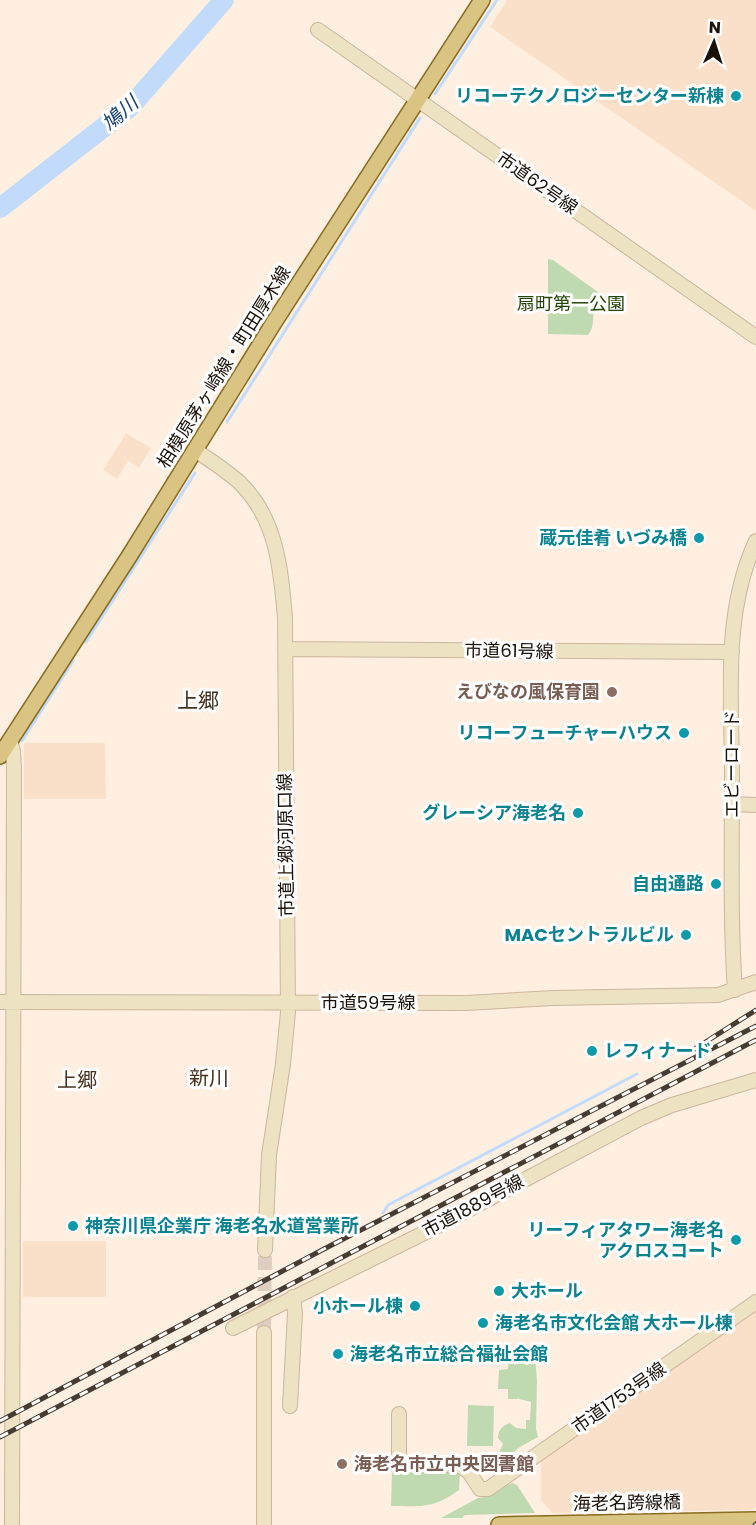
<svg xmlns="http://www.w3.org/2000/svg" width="756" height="1525" font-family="Poppins,'Noto Sans JP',sans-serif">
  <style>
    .built { fill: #fae0c9 }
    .green { fill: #bfdab0 }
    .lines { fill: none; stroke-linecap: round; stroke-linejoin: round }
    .stream { stroke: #c2dbfb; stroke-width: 3 }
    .river { stroke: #c2dbfb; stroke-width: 20 }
    .secondary-tunnel { stroke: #ddcec1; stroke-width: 14; stroke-dasharray: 14 7; stroke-linecap: butt }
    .secondary-casing { stroke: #ceb59f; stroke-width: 16 }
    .primary-casing { stroke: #876c23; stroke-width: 18 }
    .secondary { stroke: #ede2c1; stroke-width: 14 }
    .primary { stroke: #dac483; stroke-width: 15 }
    .rail-casing { stroke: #463c32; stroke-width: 5 }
    .rail { stroke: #fff; stroke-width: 3; stroke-dasharray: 9; stroke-linecap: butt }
    .culture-dot { fill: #0f9aa8; stroke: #fff; stroke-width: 2 }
    .education-dot { fill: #8d6e63; stroke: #fff; stroke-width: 2 }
    .labels { text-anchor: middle; stroke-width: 6; stroke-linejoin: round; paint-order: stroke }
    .culture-label { font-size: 18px; font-weight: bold; fill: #0d838f; stroke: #fff; text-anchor: end }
    .street-label { font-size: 18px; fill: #1a1109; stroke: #fff }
    .park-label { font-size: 18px; fill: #234405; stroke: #fff }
    .education-label { font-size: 18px; font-weight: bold; fill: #785e54; stroke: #fff; text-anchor: end }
    .water-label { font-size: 20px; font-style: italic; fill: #153e6f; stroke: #fff }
    .neighbourhood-label { font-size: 20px; fill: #45311e; stroke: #fff }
    .quarter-label { font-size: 21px; fill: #45311e; stroke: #fff }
  </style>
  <rect width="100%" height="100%" fill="#ffefe1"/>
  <path class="built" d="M 507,0 L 756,0 L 756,211 L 490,27 Z
    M 126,433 L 151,448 L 139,468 L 128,461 L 117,479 L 103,470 Z
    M 24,743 L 105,743 L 106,799 L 24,799 Z
    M 23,1241 L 106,1241 L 106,1297 L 23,1297 Z
    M 756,1309 L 756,1507 L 752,1510 L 552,1513 L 541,1500 L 541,1459 Z"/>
  <path class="green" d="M 548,259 L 553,260 L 598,292 C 589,305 598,324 588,335 L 548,334 Z
    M 531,1351 L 535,1356 L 537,1380 L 536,1429 L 538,1437 L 520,1447 L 505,1459 L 500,1459 L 499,1453 L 503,1444 L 498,1438 C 498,1430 503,1425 510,1423 L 516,1428 L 526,1429 L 526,1420 L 530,1420 L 531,1402 L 519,1399 L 518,1397 L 518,1399 L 508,1399 L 508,1389 L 498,1389 L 499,1370 L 508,1369 L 508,1361 L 513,1361 L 522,1353 Z
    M 468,1405 L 494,1406 L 493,1446 L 467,1446 Z
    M 392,1471 L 460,1472 L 459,1490 C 433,1509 422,1506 391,1506 Z
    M 512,1483 L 517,1485 L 535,1513 L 465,1515 L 462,1518 L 441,1518 L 478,1498 L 485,1497 Z"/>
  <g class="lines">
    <path class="stream" d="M 435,94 L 497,0
      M 227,422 L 420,118
      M 86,642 L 195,473
      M 22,741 L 73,661
      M 383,1213 L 388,1205 L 637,1074"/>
    <path class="river" d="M 0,208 L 131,106 L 224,0"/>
    <path class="secondary-tunnel" d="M 264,1333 L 265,1250"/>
    <g class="secondary-casing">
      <path id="secondary" d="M 318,30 L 756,337
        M 195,450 C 210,460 227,471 240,483 C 277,519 281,570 285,618 L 288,1012 L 283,1064 L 269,1155 L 265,1250
        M 285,649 L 732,652
        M 10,740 L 13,751 L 14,769 L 12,1525
        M 732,804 L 756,805
        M 735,990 C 730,919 732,847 732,775 C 732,698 722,614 756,541
        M 0,1002 L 466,1003 L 553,998 L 718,995 L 756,982
        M 233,1328 L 432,1229 L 641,1118 L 672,1105 L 756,1080
        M 290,1406 L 295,1313 L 293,1297
        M 399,1414 L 399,1455 L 402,1461 L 408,1464 L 459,1465 L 469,1472 L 480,1489 L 488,1489 L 756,1302
        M 264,1525 L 264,1333"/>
    </g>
    <g class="primary-casing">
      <path id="primary" d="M 0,756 L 130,555 L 273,324 L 482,0
        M 499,1525 L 756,1520"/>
    </g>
    <use href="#secondary" class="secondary"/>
    <use href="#primary" class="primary"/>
    <g class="rail-casing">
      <path id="rail" d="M 693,1050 L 756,1010
        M 0,1421 L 324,1249 L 756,1026
        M 0,1437 L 756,1040
        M 755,1525 L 756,1524"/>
    </g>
    <use href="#rail" class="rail"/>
  </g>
  <g class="culture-dot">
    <circle cx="736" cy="96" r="6"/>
    <circle cx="699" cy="538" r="6"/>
    <circle cx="684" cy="733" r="6"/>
    <circle cx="578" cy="813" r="6"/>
    <circle cx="716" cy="884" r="6"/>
    <circle cx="686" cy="935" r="6"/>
    <circle cx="592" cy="1051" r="6"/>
    <circle cx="73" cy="1226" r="6"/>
    <circle cx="736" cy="1240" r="6"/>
    <circle cx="499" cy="1291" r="6"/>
    <circle cx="415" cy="1306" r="6"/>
    <circle cx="483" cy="1323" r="6"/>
    <circle cx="338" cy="1354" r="6"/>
  </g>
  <g class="education-dot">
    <circle cx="612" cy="692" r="6"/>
    <circle cx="342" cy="1464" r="6"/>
  </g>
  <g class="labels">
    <g class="culture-label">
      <text x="724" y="102">リコーテクノロジーセンター新棟</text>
      <text x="687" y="544">蔵元佳肴 いづみ橋</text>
      <text x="672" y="739">リコーフューチャーハウス</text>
      <text x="566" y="819">グレーシア海老名</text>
      <text x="704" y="890">自由通路</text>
      <text x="674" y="941">MACセントラルビル</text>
      <text x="604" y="1057" text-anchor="start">レフィナード</text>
      <text x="85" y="1232" text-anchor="start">神奈川県企業庁 海老名水道営業所</text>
      <text x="724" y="1236">リーフィアタワー海老名<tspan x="724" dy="21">アクロスコート</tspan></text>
      <text x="511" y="1297" text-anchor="start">大ホール</text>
      <text x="403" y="1312">小ホール棟</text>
      <text x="495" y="1329" text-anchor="start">海老名市文化会館 大ホール棟</text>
      <text x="350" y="1360" text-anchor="start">海老名市立総合福祉会館</text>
    </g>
    <g class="street-label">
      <text transform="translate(537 183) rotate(35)" y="6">市道62号線</text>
      <text transform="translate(224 367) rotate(-58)" y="6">相模原茅ヶ崎線・町田厚木線</text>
      <text transform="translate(509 651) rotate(1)" y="6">市道61号線</text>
      <text transform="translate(732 764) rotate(-90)" y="6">エビーロード</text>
      <text transform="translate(286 845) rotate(-91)" y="6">市道上郷河原口線</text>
      <text x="368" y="1009">市道59号線</text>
      <text transform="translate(473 1206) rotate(-28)" y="6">市道1889号線</text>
      <text transform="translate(619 1398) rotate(-35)" y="6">市道1753号線</text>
      <text transform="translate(627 1503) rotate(-1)" y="6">海老名跨線橋</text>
    </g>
    <g class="park-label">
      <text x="571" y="310">扇町第一公園</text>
    </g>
    <g class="education-label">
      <text x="600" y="698">えびなの風保育園</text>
      <text x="354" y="1470" text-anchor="start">海老名市立中央図書館</text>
    </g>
    <g class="water-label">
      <text transform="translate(120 113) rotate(-41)" y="7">鳩川</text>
    </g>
    <g class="neighbourhood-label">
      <text x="209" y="1085">新川</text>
      <text x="77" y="1087">上郷</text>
    </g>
    <g class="quarter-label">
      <text x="198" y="708">上郷</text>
    </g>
  </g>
  <g transform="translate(714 42) rotate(3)" stroke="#ffffff" stroke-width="4.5" paint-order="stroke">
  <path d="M0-4.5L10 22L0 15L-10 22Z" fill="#1a1109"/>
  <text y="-9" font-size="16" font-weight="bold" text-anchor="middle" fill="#1a1109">N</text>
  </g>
</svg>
